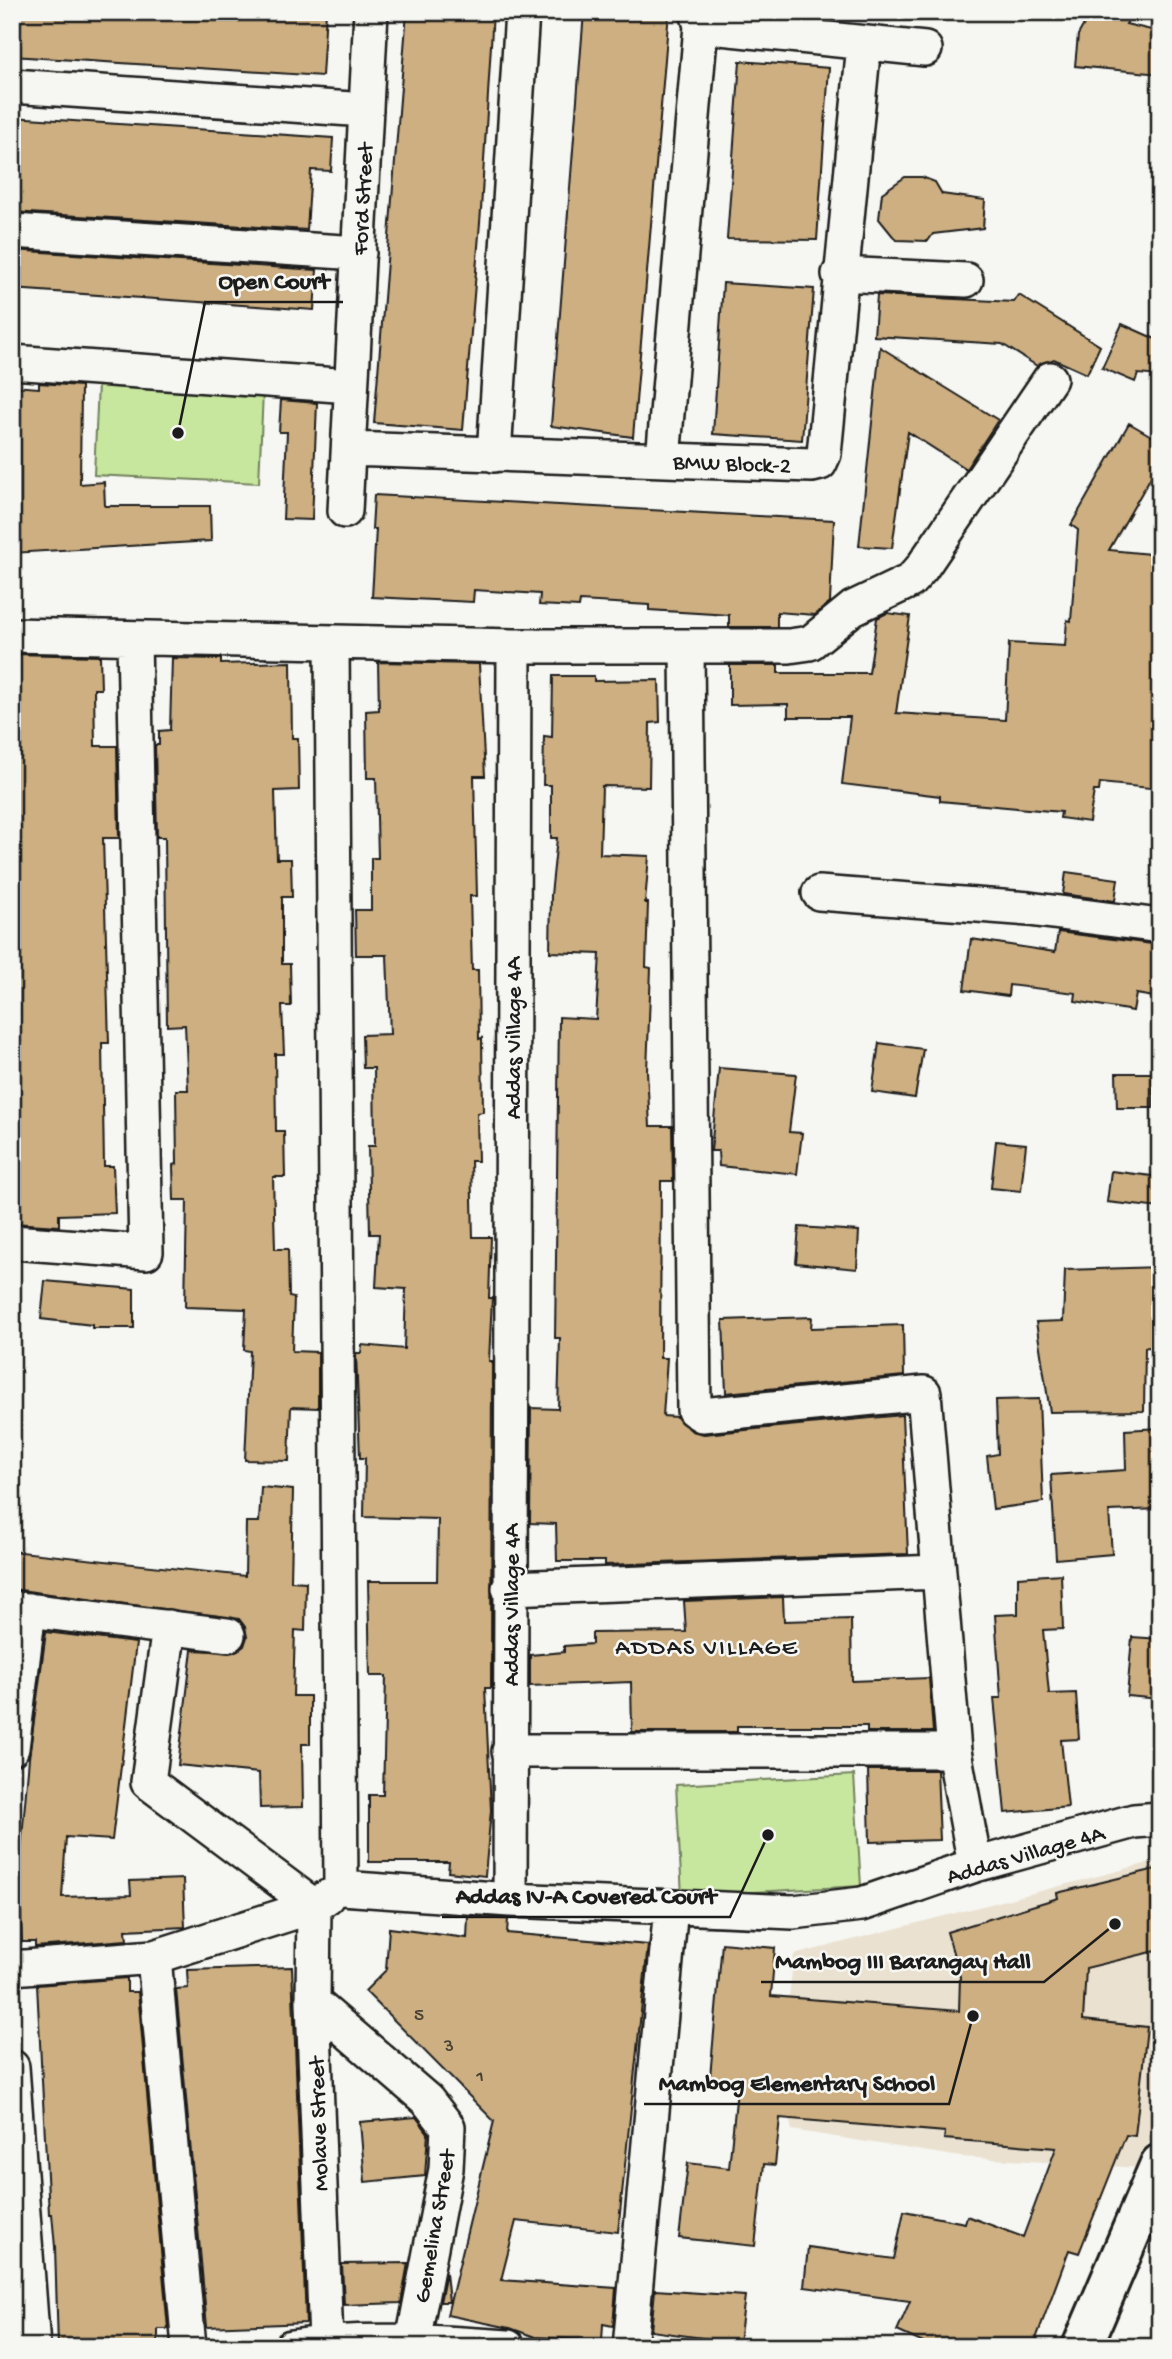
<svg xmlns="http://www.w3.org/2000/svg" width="1172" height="2359" font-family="'Gochi Hand',sans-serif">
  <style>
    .built { fill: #eae1d0 }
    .green { fill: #c7e69e; stroke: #72815d; stroke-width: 2 }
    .building { fill: #cdaf81; stroke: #1c1c1c; stroke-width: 2 }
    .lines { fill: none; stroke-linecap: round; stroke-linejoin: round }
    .minor-casing { stroke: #1c1c1c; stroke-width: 38 }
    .secondary-casing { stroke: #1c1c1c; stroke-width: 44 }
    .minor { stroke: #f6f6f2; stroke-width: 33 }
    .secondary { stroke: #f6f6f2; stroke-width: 38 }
    .labels { text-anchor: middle; stroke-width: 5; stroke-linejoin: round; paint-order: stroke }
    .number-label { font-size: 19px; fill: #484135 }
    .street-label { font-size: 23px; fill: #1c1c1c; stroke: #f6f6f2 }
    .neighbourhood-label { font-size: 24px; letter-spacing: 2px; fill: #1c1c1c; stroke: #f6f6f2 }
    .leader { fill: none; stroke: #1c1c1c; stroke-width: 2.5 }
    .callout-dot { fill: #1c1c1c; stroke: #f6f6f2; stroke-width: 2.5 }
    .callout-label { font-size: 24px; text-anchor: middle; font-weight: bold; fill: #1c1c1c; stroke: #f6f6f2; stroke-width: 5; stroke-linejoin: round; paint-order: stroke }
  </style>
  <rect width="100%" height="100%" fill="#f6f6f2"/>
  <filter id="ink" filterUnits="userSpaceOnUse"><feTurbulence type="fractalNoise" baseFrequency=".0143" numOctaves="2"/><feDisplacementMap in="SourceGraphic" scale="14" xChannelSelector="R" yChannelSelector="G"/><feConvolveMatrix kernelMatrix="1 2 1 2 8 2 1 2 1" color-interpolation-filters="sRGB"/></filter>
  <g filter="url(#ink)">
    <path class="built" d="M 1160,1860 L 1160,2100 L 1142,2168 L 961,2157 L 792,2130 L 779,2078 L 794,1955 Z"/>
    <path class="green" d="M 98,384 L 263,391 L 259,483 L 94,475 Z
      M 854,1775 L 861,1886 L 682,1896 L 676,1785 Z"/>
    <path class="building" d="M 12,12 L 326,12 L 322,76 L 12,56 Z
      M 407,12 L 493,12 L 481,210 L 463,430 L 374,423 Z
      M 584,12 L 669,12 L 633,437 L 551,426 Z
      M 1091,12 L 1133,12 L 1126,24 L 1160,32 L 1160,74 L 1075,66 L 1078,35 Z
      M 740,61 L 829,68 L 817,240 L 727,239 Z
      M 12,117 L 333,138 L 331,171 L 311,170 L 307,230 L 12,212 Z
      M 905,177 L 922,177 L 935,182 L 942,194 L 985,200 L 983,228 L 933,234 L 928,241 L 896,240 L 879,219 L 882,193 Z
      M 12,250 L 317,270 L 314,310 L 12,289 Z
      M 723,283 L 814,289 L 802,440 L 713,434 Z
      M 877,295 L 1014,302 L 1019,295 L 1100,346 L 1087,374 L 1054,359 L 1037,366 L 1002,344 L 874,336 Z
      M 1122,324 L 1160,341 L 1160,376 L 1138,374 L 1135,382 L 1102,368 Z
      M 880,347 L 998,420 L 966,469 L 908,432 L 892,548 L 859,546 Z
      M 39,383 L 81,386 L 80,484 L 104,482 L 105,506 L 210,506 L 211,541 L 12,553 L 12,386 L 39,388 Z
      M 281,400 L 317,403 L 312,520 L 283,519 L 287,432 L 279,432 Z
      M 1129,423 L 1160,441 L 1160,461 L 1109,550 L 1160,555 L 1160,789 L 1100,783 L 1099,791 L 1094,791 L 1089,822 L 1060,818 L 1061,812 L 940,801 L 940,796 L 842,784 L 850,717 L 788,717 L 788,704 L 730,705 L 730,665 L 778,665 L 778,673 L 869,673 L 877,618 L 887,613 L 910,616 L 896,713 L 1005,720 L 1009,643 L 1065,646 L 1067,620 L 1071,621 L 1078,530 L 1071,525 Z
      M 374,495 L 834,520 L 830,602 L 815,615 L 777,612 L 777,627 L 729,627 L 729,615 L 649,610 L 649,605 L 580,601 L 579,607 L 539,605 L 540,594 L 474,590 L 473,602 L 372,597 L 376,529 L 372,529 Z
      M 12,654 L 100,656 L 101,689 L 94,689 L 95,746 L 117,746 L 119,838 L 103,838 L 109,1043 L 102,1043 L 104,1166 L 113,1166 L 115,1213 L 59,1215 L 59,1226 L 12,1223 Z
      M 172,658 L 221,659 L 221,664 L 291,662 L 292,738 L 298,738 L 299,790 L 275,791 L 277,859 L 291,859 L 292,897 L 282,897 L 282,964 L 290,964 L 291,1006 L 282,1006 L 284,1054 L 275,1054 L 276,1131 L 284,1131 L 285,1177 L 273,1177 L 275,1249 L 288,1249 L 289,1297 L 294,1298 L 292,1351 L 318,1352 L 318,1408 L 291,1407 L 289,1461 L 245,1460 L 250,1351 L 244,1350 L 246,1309 L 185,1307 L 187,1200 L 174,1200 L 173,1165 L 177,1164 L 176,1090 L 188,1090 L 185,1025 L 167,1026 L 165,837 L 157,837 L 155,745 L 159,745 L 159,731 L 170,730 Z
      M 378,662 L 479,664 L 485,776 L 474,776 L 477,896 L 470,896 L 472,970 L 478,970 L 479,1039 L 482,1038 L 483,1112 L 477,1113 L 478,1161 L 471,1161 L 473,1237 L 491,1237 L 489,1298 L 492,1298 L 489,1361 L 492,1361 L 491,1688 L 485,1688 L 491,1810 L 485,1876 L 448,1872 L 449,1862 L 369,1862 L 369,1795 L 383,1795 L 386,1676 L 370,1676 L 368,1581 L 437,1581 L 438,1519 L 364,1517 L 365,1458 L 360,1458 L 356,1353 L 361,1353 L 362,1345 L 404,1349 L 406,1289 L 376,1287 L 379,1234 L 370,1234 L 368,1146 L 375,1146 L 374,1068 L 363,1068 L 362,1035 L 390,1034 L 387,955 L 356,955 L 355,910 L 371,910 L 371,858 L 378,858 L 376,778 L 367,778 L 366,711 L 379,710 Z
      M 553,676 L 594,676 L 594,681 L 659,680 L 660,722 L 650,723 L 649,787 L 602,786 L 600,854 L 649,856 L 645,903 L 648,903 L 646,967 L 651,968 L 647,1071 L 650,1126 L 672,1126 L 673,1181 L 661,1181 L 660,1358 L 667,1358 L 663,1416 L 677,1417 L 692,1431 L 704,1434 L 902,1415 L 908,1554 L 605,1565 L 605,1561 L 557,1561 L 556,1524 L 530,1523 L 531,1408 L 558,1409 L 560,1338 L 555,1338 L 559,1017 L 596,1019 L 600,954 L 550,952 L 551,895 L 557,838 L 551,838 L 551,785 L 543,785 L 544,736 L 552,737 Z
      M 1066,872 L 1118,879 L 1115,901 L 1063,894 Z
      M 1058,932 L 1160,945 L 1160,998 L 1136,994 L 1133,1011 L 1075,1001 L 1076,993 L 1009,985 L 1008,996 L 964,990 L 971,939 L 1055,952 Z
      M 879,1043 L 923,1049 L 915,1098 L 872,1092 Z
      M 719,1068 L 796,1074 L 789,1132 L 802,1133 L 797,1174 L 719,1166 L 718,1151 L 711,1151 Z
      M 1116,1073 L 1153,1073 L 1153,1108 L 1117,1108 Z
      M 996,1141 L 1026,1144 L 1021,1191 L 991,1188 Z
      M 1111,1171 L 1160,1177 L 1160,1208 L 1107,1202 Z
      M 799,1227 L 859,1231 L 857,1269 L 796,1263 Z
      M 1160,1267 L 1160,1348 L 1145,1347 L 1144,1411 L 1050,1412 L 1036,1322 L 1063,1321 L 1065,1270 Z
      M 45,1281 L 134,1289 L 134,1328 L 92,1328 L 92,1325 L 41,1319 Z
      M 812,1317 L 811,1328 L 903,1325 L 904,1376 L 726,1393 L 723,1320 Z
      M 1039,1399 L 1043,1502 L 993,1509 L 987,1456 L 998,1454 L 996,1400 Z
      M 1160,1428 L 1160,1509 L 1109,1511 L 1112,1554 L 1056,1559 L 1051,1475 L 1126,1470 L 1125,1430 Z
      M 261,1487 L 293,1490 L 291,1581 L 306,1582 L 305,1631 L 295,1630 L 293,1696 L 310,1696 L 310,1744 L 302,1744 L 303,1807 L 260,1808 L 259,1773 L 178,1765 L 192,1650 L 236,1652 L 244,1646 L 247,1637 L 245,1627 L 239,1619 L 12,1589 L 12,1551 L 245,1576 L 246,1522 L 259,1522 Z
      M 1061,1574 L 1063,1629 L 1043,1630 L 1049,1694 L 1076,1693 L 1079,1739 L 1061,1740 L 1068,1807 L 1005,1813 L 994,1698 L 1001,1698 L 995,1615 L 1018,1614 L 1018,1577 Z
      M 783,1597 L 784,1621 L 851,1619 L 852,1681 L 929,1678 L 933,1732 L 867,1732 L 867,1726 L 737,1726 L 737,1732 L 632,1732 L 631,1682 L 530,1686 L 530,1655 L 564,1652 L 564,1646 L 592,1644 L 592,1633 L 686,1632 L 684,1601 Z
      M 46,1632 L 136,1643 L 112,1840 L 66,1837 L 62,1897 L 131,1895 L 130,1881 L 183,1879 L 185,1927 L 126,1930 L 127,1940 L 35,1947 L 35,1942 L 22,1942 L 19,1871 L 29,1758 Z
      M 1132,1637 L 1160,1639 L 1160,1699 L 1127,1696 Z
      M 868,1770 L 937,1770 L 940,1840 L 870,1842 Z
      M 1160,1868 L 1160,1950 L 1086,1968 L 1083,2020 L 1147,2027 L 1135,2136 L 1126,2135 L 1079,2253 L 1069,2250 L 1033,2347 L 932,2347 L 897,2331 L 910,2301 L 804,2287 L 808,2247 L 894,2259 L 904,2211 L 965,2223 L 967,2216 L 1023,2237 L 1056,2148 L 944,2139 L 945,2132 L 780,2118 L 775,2165 L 764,2164 L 755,2246 L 679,2238 L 688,2163 L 729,2168 L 738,2080 L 710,2077 L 722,1943 L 775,1948 L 771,1996 L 959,2011 L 960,1977 L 947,1932 L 1058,1898 L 1057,1893 Z
      M 468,1916 L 508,1919 L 507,1933 L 648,1945 L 618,2232 L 516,2221 L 501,2280 L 616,2288 L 613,2326 L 603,2324 L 602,2341 L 535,2337 L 510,2328 L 447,2315 L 494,2121 L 365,1991 L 386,1970 L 389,1928 L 467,1938 Z
      M 292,1967 L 306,2323 L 207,2327 L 176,1989 L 188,1988 L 187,1970 Z
      M 127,1978 L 127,1992 L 138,1992 L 168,2329 L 158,2329 L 158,2346 L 58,2347 L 55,2247 L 52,2214 L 49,2214 L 37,1985 Z
      M 416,2117 L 428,2133 L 425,2176 L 365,2182 L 360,2122 Z
      M 408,2263 L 401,2303 L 344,2305 L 342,2264 Z
      M 446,2273 L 449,2302 L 440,2302 Z
      M 655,2290 L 745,2296 L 739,2343 L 651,2331 Z"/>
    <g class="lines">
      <g class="minor-casing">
        <path id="minor" d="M 701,26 L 925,49
          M 12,86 L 366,110
          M 12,231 L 359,253
          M 839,274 L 966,280
          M 12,362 L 351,386
          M 349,449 L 812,465 L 820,463 L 824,454 L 864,44
          M 494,455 L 522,12
          M 663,459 L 701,26 L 697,12
          M 345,511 L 371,12
          M 12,635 L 514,646 L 789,646 L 810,643 L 853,608 L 910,581 L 921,569 L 1050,379
          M 332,642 L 341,1888 L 510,1900
          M 514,646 L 510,1900 L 793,1912 L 862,1904 L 975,1865 L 1134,1821 L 1160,1819
          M 687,647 L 694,1410 L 702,1415 L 924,1393 L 954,1751 L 975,1865
          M 819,893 L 1029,909 L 1160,926
          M 12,1242 L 146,1252 L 134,638
          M 509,1588 L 939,1572
          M 12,1608 L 228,1635
          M 169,1627 L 148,1782 L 314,1906 L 313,2002 L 326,2342
          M 12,1748 L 29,1610
          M 509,1751 L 954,1751
          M 154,1957 L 189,2347
          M 12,1968 L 154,1957 L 314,1906 L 327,1897
          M 313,2002 L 427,2100 L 448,2127 L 446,2169 L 413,2341
          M 12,2067 L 33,2347
          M 291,2347 C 363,2337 435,2342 508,2347
          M 630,2347 L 671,1907"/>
      </g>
      <g class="secondary-casing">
        <path id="secondary" d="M 1082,2347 L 1160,2164"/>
      </g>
      <use href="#minor" class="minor"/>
      <use href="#secondary" class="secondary"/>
    </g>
  </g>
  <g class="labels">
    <g class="number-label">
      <text x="419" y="2020">5</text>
      <text x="449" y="2051">3</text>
      <text x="480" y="2081">1</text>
    </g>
    <g class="street-label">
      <text transform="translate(361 199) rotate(-87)" y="8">Ford Street</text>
      <text transform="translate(732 462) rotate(2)" y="8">BMW Block-2</text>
      <text transform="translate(512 1038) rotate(-90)" y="8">Addas Village 4A</text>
      <text transform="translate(510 1605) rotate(-90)" y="8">Addas Village 4A</text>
      <text transform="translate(1025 1853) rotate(-16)" y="8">Addas Village 4A</text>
      <text transform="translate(317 2124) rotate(-92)" y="8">Molave Street</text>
      <text transform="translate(433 2226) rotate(-80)" y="8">Gemelina Street</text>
    </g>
    <g class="neighbourhood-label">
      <text x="707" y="1654">ADDAS VILLAGE</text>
    </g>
  </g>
  <path class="leader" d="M178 433L205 302H343M768 1835L730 1917H442M1115 1924L1044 1982H761M973 2016L949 2104H644"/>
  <g class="callout-dot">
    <circle cx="178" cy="433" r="7"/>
    <circle cx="768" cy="1835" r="7"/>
    <circle cx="1115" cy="1924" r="7"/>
    <circle cx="973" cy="2016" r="7"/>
  </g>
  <g class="callout-label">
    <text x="274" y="288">Open Court</text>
    <text x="586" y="1903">Addas IV-A Covered Court</text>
    <text x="903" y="1968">Mambog III Barangay Hall</text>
    <text x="797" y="2090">Mambog Elementary School</text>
  </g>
  <rect width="1172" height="2359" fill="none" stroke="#f6f6f2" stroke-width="42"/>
  <rect x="21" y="21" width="1130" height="2317" fill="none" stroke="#1c1c1c" stroke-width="2.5" filter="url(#ink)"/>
</svg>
